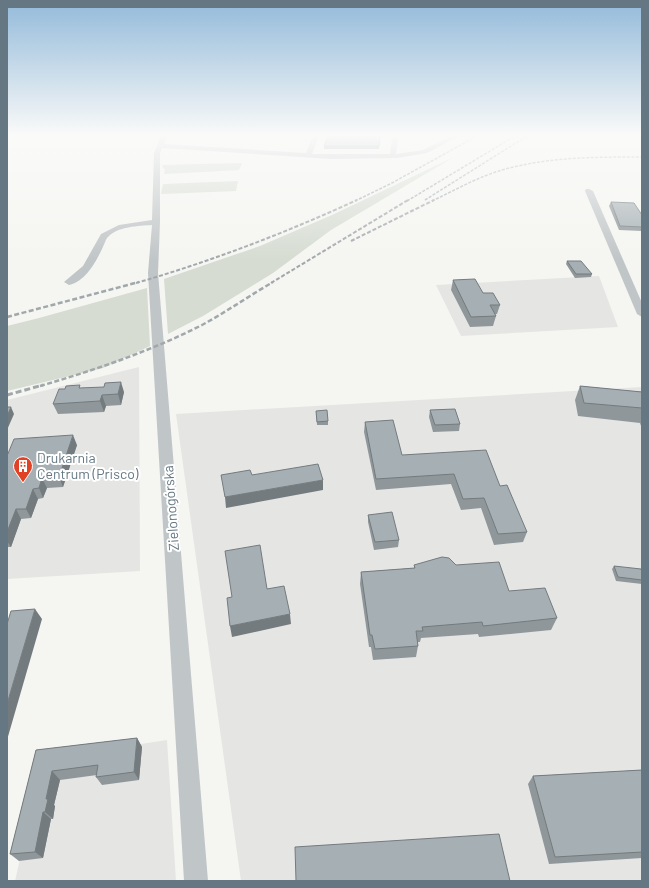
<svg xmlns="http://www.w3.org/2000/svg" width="649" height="888" font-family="Barlow,sans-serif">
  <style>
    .built { fill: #e5e6e4 }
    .green { fill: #d6dcd2 }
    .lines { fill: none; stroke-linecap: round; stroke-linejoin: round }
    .street { fill: #c0c5c7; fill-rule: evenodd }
    .rail-far3 { stroke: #a1a8ac; stroke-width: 1.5; stroke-dasharray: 3 1.5; stroke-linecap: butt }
    .rail-far2 { stroke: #a1a8ac; stroke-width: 2; stroke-dasharray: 4 2; stroke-linecap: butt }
    .rail-far1 { stroke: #a1a8ac; stroke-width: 2.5; stroke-dasharray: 5 2.5; stroke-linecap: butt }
    .rail { stroke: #a1a8ac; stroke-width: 3; stroke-dasharray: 6 3; stroke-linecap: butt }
    .wall { fill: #8f979b }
    .shaded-wall { fill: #747b7e }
    .building { fill: #a6b0b4; stroke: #747b7e }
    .labels { text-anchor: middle; stroke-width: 4; stroke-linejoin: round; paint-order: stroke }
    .poi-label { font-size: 14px; fill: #647782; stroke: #fff; text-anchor: start }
    .street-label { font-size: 14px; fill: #647782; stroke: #fff }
  </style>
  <rect width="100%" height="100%" fill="#f5f5f1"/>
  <path class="built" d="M 599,276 L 618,327 L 461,336 L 436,285 Z
    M 139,367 L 140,571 L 7,579 L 7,400 Z
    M 642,387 L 642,881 L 241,881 L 176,414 Z
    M 167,740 L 176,881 L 15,881 L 43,759 Z"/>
  <path class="green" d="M 454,157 L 331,230 L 273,273 L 203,316 L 168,334 L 164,279 L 260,246 L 332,215 Z
    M 242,163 L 239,170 L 164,174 L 165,169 L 163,168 L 162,165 Z
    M 238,181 L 236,191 L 161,194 L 163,184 Z
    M 147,288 L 150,346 L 103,368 L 7,391 L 7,326 L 39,318 Z"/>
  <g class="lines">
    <path class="street" d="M 161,136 L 167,136 L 164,144 L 306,153 L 313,136 L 319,136 L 312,154 L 390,154 L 392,139 L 395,137 L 398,139 L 396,154 L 423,150 L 452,136 L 459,136 L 427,153 L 397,158 L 331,159 L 162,148 L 160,153 L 160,222 L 158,273 L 208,881 L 184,881 L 148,273 L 152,225 C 139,226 117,226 107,238 C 105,241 104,245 102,249 C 95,263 86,281 69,285 L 64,282 L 83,266 L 101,234 L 119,225 L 152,220 L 154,153 Z
      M 586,189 L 589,189 L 593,191 L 642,303 L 642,317 L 637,314 L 585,191 Z"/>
    <path class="rail-far3" d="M 425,200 L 527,136
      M 355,201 L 390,184 L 477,136
      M 407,201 L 515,136
      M 432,201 C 455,190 478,177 502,170 C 547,157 595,157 642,157"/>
    <path class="rail-far2" d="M 351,241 L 434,200
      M 136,283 C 212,261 285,233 357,200
      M 271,283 L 408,200"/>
    <path class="rail-far1" d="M 7,317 L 139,282
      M 40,386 C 95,370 151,351 202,325 C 226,312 249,296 273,282"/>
    <path class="rail" d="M 7,395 L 43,385"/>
  </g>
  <path class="wall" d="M 380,136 L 379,149 L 324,149 L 324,146 Z
    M 611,202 L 642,215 L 642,231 L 619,230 L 609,206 Z
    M 567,261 L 592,274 L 591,277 L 575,278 L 566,264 Z
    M 453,280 L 483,293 L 500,305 L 497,314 L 495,314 L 496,316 L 493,326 L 470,327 L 451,290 Z
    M 580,386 L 642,392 L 642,429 L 640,423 L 578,416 L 575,400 Z
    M 81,388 L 124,392 L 121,405 L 106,406 L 104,412 L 58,414 L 53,404 L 65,389 Z
    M 430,410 L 460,424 L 459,431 L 433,432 L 429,417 Z
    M 316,411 L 328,421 L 328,425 L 317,425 Z
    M 365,422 L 402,455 L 500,486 L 527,532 L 523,542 L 494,545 L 481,508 L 461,510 L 451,484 L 376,490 L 364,432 Z
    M 77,445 L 63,487 L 47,488 L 43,498 L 38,499 L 31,518 L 21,519 L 11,547 L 7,547 L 7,456 Z
    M 368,515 L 399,540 L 398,547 L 374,550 L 368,522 Z
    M 414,565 L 456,565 L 509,591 L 557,618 L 551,630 L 479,637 L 478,634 L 421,638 L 420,642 L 418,642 L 418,646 L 416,657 L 373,660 L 371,647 L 369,647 L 360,584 L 361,572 L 414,568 Z
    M 614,566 L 642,572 L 642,584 L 616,581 L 612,569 Z
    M 137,738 L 142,747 L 139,780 L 102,785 L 96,777 L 97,775 L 60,780 L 54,805 L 55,806 L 53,819 L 51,819 L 43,858 L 19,861 L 10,854 L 36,750 Z
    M 642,770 L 642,858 L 549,864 L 528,784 L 533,776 Z"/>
  <path class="shaded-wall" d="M 121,382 L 124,392 L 121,405 L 118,394 Z
    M 102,395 L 106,406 L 104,412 L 100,401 Z
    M 11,407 L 14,414 L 7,430 L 7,416 Z
    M 73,435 L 77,445 L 63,487 L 59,477 Z
    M 42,478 L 47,488 L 43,498 L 39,488 Z
    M 323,480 L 323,490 L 226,508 L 225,497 Z
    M 33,489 L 38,499 L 31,518 L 26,509 Z
    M 16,509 L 21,519 L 11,547 L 7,541 L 7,532 Z
    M 35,609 L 42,619 L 7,740 L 7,704 Z
    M 290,614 L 291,624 L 232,637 L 230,626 Z
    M 137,738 L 142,747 L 139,780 L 134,772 Z
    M 52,771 L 60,780 L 54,805 L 55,806 L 53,819 L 45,812 L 46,799 Z
    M 43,812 L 51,819 L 43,858 L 35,852 Z"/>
  <path class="building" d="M 328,136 L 380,136 L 379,146 L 324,146 Z
    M 611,202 L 634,203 L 642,215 L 642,227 L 620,226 Z
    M 567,261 L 581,261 L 592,274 L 576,274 Z
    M 475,279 L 483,293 L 493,293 L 500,305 L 490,305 L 496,316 L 471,317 L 453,280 Z
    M 121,382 L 118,394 L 102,395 L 100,401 L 53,404 L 59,389 L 65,389 L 66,386 L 80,385 L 79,388 L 104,387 L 105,383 Z
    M 580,386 L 642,392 L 642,408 L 584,403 Z
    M 7,407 L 11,407 L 7,416 Z
    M 455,409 L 460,424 L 435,425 L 430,410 Z
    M 327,410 L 328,421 L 317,422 L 316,411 Z
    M 393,420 L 402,455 L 486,450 L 500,486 L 507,485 L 527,532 L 498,534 L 484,498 L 463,499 L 454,474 L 376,479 L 365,422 Z
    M 73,435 L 59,477 L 42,478 L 39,488 L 33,489 L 26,509 L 16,509 L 7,532 L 7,456 L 14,439 Z
    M 318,464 L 323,480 L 225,497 L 221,475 L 250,470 L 252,475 Z
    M 392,512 L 399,540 L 375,542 L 368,515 Z
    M 260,545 L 267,589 L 284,586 L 290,614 L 230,626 L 227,598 L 232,597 L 225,551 Z
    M 442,557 L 449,558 L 456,565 L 499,562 L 509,591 L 545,588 L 557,618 L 483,626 L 482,622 L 422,627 L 423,631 L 416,631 L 418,646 L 375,649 L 372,635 L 370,635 L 361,572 L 415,568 L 414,565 Z
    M 614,566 L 641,569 L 642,572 L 642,580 L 618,577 Z
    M 35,609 L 7,704 L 7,624 L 11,611 Z
    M 137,738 L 134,772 L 96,777 L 98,765 L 52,771 L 46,799 L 48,799 L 45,812 L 43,812 L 35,852 L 10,854 L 36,750 Z
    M 642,770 L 642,852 L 555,857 L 533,776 Z
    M 499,834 L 510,881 L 296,881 L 295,847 Z"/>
  <linearGradient id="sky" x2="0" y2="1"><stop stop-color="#93bada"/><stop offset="0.52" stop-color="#fafaf9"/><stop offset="1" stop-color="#fafaf9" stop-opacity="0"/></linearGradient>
  <rect width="649" height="260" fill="url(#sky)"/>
  <defs>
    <g id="building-pin" transform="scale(1)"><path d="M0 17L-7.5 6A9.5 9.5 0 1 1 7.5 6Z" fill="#e14225" stroke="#fff"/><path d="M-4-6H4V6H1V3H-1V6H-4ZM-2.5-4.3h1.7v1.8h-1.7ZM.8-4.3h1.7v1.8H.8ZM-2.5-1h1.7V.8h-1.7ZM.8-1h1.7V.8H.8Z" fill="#fff"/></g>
  </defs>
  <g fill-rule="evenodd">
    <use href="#building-pin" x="23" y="466"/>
  </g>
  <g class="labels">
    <g class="poi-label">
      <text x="37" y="463">Drukarnia<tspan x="37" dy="16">Centrum (Prisco)</tspan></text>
    </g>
    <g class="street-label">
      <text transform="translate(171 508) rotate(-94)" y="5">Zielonogórska</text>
    </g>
  </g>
  <rect width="649" height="888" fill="none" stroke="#647782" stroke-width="16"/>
</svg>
